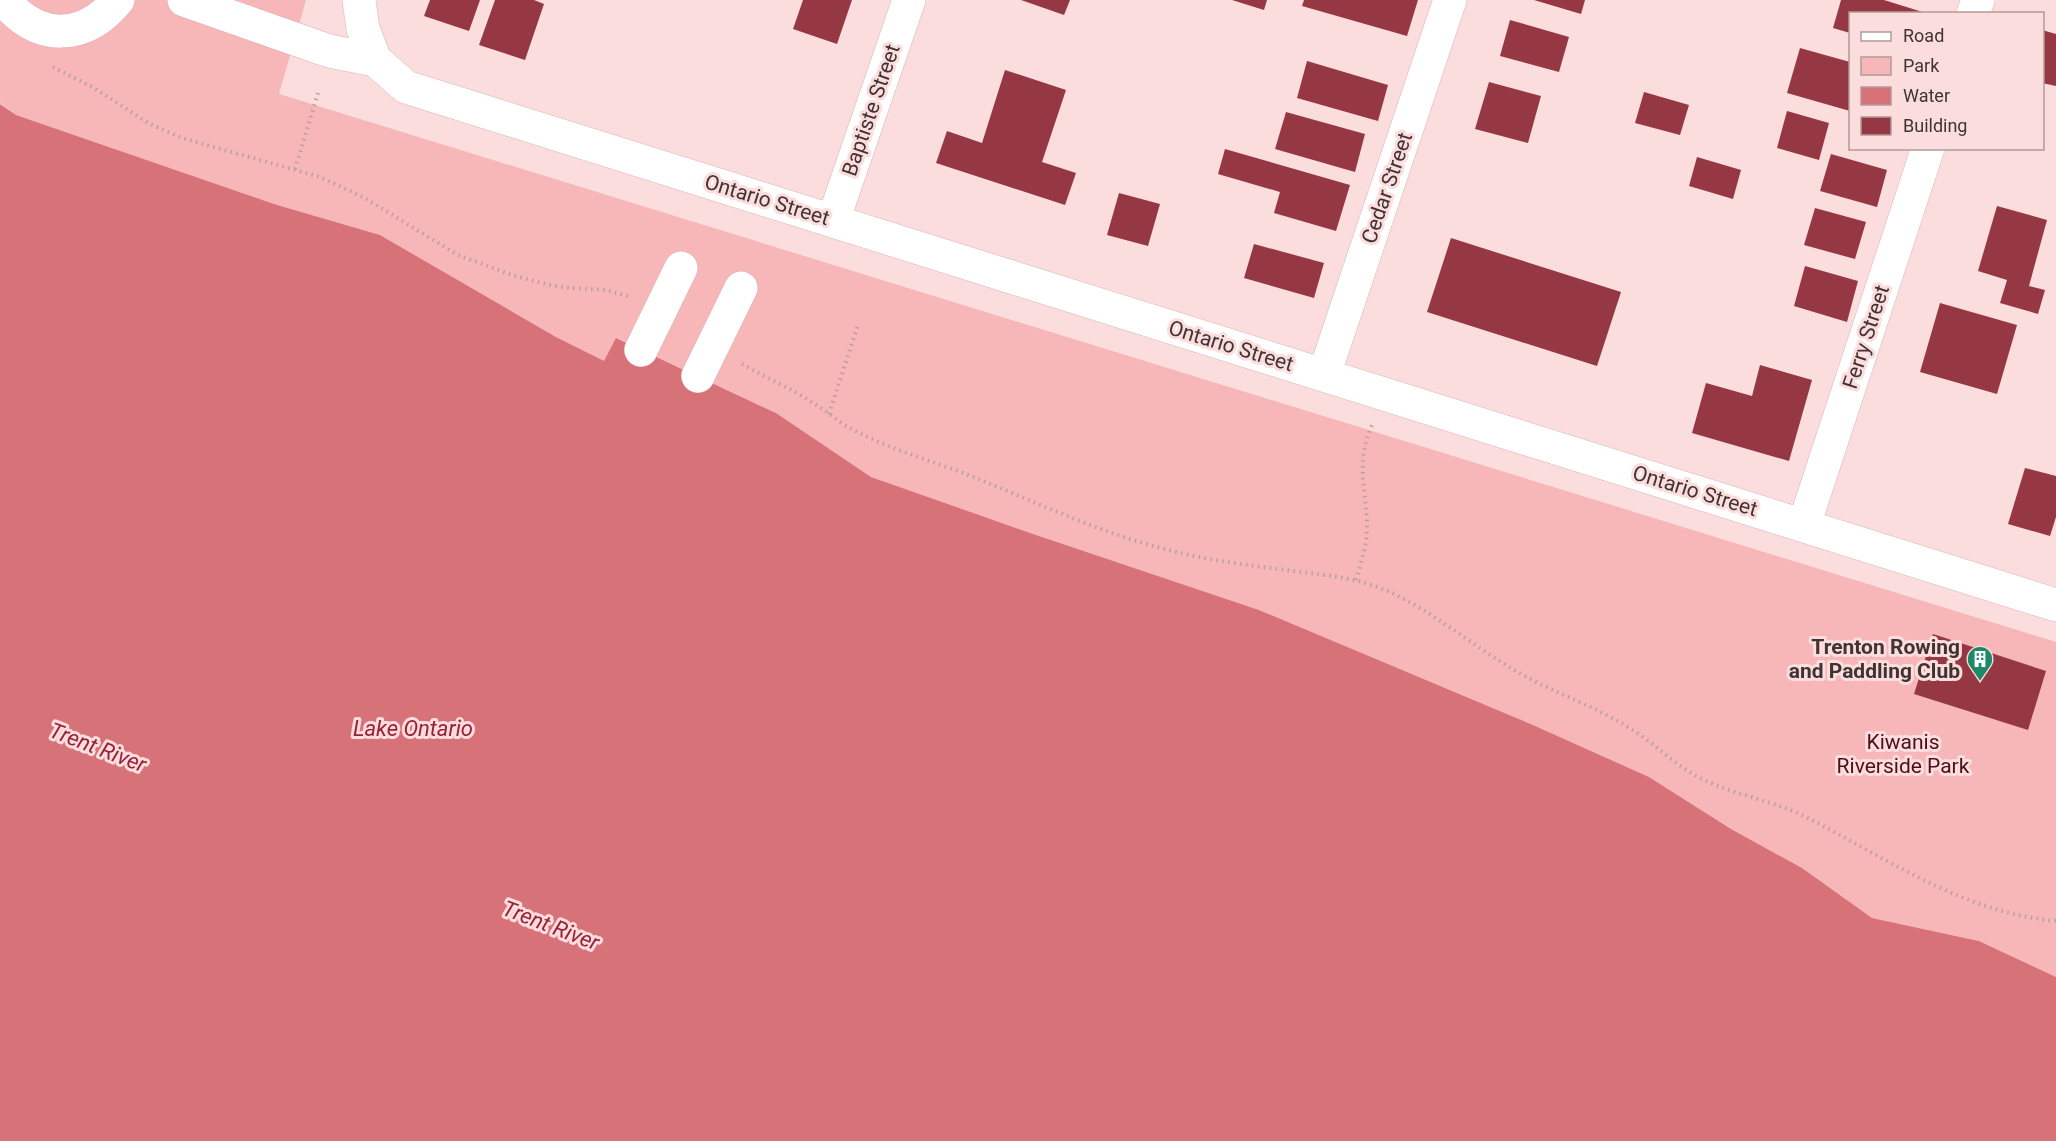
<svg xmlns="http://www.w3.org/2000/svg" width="2056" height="1141" font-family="Roboto,sans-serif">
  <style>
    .green { fill: #f7b6b8 }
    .water { fill: #d77279 }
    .building { fill: #963843 }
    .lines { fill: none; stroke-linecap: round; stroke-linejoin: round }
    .minor-casing { stroke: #d9b3b4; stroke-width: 34 }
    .path { stroke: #baa0a0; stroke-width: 4; stroke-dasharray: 1.5 4.5; stroke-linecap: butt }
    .minor { stroke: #fff; stroke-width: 33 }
    .labels { text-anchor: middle; stroke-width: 6; stroke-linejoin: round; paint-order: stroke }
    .street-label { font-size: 21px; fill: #423333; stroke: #fcdddd }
    .poi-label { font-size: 21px; font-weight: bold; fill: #423333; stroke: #fcdddd; text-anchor: end }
    .park-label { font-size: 21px; fill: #4f0f1a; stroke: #fcdddd }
    .water-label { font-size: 22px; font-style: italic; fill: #9a2037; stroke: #fcdddd }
  </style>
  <rect width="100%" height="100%" fill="#fcdddd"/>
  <path class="green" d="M 0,0 L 306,0 L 279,94 L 2056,642 L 2056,977 L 1979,941 L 1872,918 L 1802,868 L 1731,829 L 1649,777 L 1533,725 L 1259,610 L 1039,536 L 871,477 L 776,413 L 617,338 L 604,362 L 556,337 L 380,235 L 274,204 L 16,115 L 0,103 Z"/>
  <path class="water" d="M 0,104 L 16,115 L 274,204 L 380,235 L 556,337 L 604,361 L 616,338 L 776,413 L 871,477 L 1039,536 L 1259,610 L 1533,725 L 1649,777 L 1731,829 L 1802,868 L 1872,918 L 1979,941 L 2056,977 L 2056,1141 L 0,1141 Z"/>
  <path class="building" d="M 430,0 L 480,0 L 469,31 L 424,16 Z
    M 495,0 L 534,0 L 544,4 L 525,60 L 479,45 Z
    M 803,0 L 852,0 L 837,44 L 793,29 Z
    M 1021,0 L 1070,0 L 1064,15 Z
    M 1232,0 L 1267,0 L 1264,10 Z
    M 1304,0 L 1418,0 L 1407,36 L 1302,6 Z
    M 1534,0 L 1585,0 L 1581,14 Z
    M 1841,0 L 1884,0 L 1929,14 L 1850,14 L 1850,33 L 1833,28 Z
    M 1510,20 L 1569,37 L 1559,72 L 1500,56 Z
    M 2042,30 L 2056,34 L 2056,86 L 2042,83 Z
    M 1800,48 L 1850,62 L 1850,111 L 1787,93 Z
    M 1307,61 L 1388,85 L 1378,121 L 1297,98 Z
    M 1005,70 L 1066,90 L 1042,162 L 1076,173 L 1065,205 L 936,163 L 947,131 L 982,143 Z
    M 1489,82 L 1541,96 L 1528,143 L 1475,129 Z
    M 1644,92 L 1689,105 L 1680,135 L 1635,123 Z
    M 1787,111 L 1829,123 L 1819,160 L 1777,148 Z
    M 1286,112 L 1365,134 L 1355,172 L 1275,149 Z
    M 1225,149 L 1350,185 L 1336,231 L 1274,213 L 1280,192 L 1218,174 Z
    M 1831,154 L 1887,170 L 1877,207 L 1820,191 Z
    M 1697,157 L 1741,170 L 1733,199 L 1689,186 Z
    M 1119,193 L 1160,204 L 1148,246 L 1107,235 Z
    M 1997,206 L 2047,220 L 2029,286 L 2045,290 L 2038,314 L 2000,303 L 2007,280 L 1978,271 Z
    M 1815,208 L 1866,222 L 1855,259 L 1804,245 Z
    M 1451,238 L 1621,292 L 1597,366 L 1427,312 Z
    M 1254,244 L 1324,263 L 1314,298 L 1244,278 Z
    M 1805,266 L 1858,281 L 1847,322 L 1794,306 Z
    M 1940,303 L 2017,325 L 1997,394 L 1920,372 Z
    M 1760,365 L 1812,380 L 1789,461 L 1692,433 L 1706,383 L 1752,396 Z
    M 2025,468 L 2056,476 L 2056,517 L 2050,536 L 2008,524 Z
    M 1933,634 L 2046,671 L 2028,730 L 1914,694 Z"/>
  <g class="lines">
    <g class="minor-casing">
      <path id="minor" d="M 4,0 C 38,42 84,41 118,0
        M 184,0 L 329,51 L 375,60
        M 359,0 L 363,29 L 375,60 L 406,87 L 2056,605
        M 1973,14 L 1978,0
        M 833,221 L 909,0
        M 641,350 L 681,268
        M 1324,375 L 1450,0
        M 698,376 L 741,288
        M 1804,525 L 1928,148"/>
    </g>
    <path class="path" d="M 53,67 L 94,88 L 148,123 L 182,138 L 320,177 L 363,197 L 458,255 L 512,275 L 549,285 L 571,288 L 606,290 L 628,296
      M 295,169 L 318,93
      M 742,364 C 767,378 794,390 818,406 C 828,412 837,421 848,427 C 887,449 934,461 976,478 C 1038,503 1100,533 1165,549 C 1205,560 1246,565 1287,570 C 1323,575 1358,577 1392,593 C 1438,615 1477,649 1521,674 C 1557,694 1597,707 1631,729 C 1656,744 1675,766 1702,779 C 1737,796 1776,801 1810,819 C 1889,860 1965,913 2056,921
      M 829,414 L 858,325
      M 1356,580 C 1362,560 1368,541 1367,521 C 1365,483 1356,462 1372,425"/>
    <use href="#minor" class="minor"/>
  </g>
  <defs>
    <g id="building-pin" transform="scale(1.35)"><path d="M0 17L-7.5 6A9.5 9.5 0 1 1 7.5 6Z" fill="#1c8967" stroke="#fcdddd"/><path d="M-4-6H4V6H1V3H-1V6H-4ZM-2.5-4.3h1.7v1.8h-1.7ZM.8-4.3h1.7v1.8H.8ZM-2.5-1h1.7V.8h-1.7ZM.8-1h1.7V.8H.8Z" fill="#fff"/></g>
  </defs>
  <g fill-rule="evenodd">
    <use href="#building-pin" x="1980" y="659"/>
  </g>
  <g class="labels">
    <g class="street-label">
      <text transform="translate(871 110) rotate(-71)" y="7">Baptiste Street</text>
      <text transform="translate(1387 188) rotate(-71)" y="7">Cedar Street</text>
      <text transform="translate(767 200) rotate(17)" y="7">Ontario Street</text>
      <text transform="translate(1866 337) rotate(-72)" y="7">Ferry Street</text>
      <text transform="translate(1231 346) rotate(17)" y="7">Ontario Street</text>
      <text transform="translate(1695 491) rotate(17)" y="7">Ontario Street</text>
    </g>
    <g class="poi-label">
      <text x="1960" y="654">Trenton Rowing<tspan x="1960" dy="24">and Paddling Club</tspan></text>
    </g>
    <g class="park-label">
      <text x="1903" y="749">Kiwanis<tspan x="1903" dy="24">Riverside Park</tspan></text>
    </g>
    <g class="water-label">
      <text x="413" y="736">Lake Ontario</text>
      <text transform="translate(98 747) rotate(21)" y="8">Trent River</text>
      <text transform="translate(551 925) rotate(21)" y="8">Trent River</text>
    </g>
  </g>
  <rect x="1849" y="12" width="195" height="138" fill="#fcdddd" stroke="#b29999" stroke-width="1.5"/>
  <rect x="1861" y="32" width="30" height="9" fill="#ffffff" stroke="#b29999" stroke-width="1.5"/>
  <text x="1903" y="42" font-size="18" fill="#423333">Road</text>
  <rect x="1861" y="57" width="30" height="18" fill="#f7b6b8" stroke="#b29999" stroke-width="1.5"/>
  <text x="1903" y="72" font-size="18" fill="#423333">Park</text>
  <rect x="1861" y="87" width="30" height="18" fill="#d77279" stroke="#b29999" stroke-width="1.5"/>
  <text x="1903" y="102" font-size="18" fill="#423333">Water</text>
  <rect x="1861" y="117" width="30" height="18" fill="#963843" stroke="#b29999" stroke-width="1.5"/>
  <text x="1903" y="132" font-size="18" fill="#423333">Building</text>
</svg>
